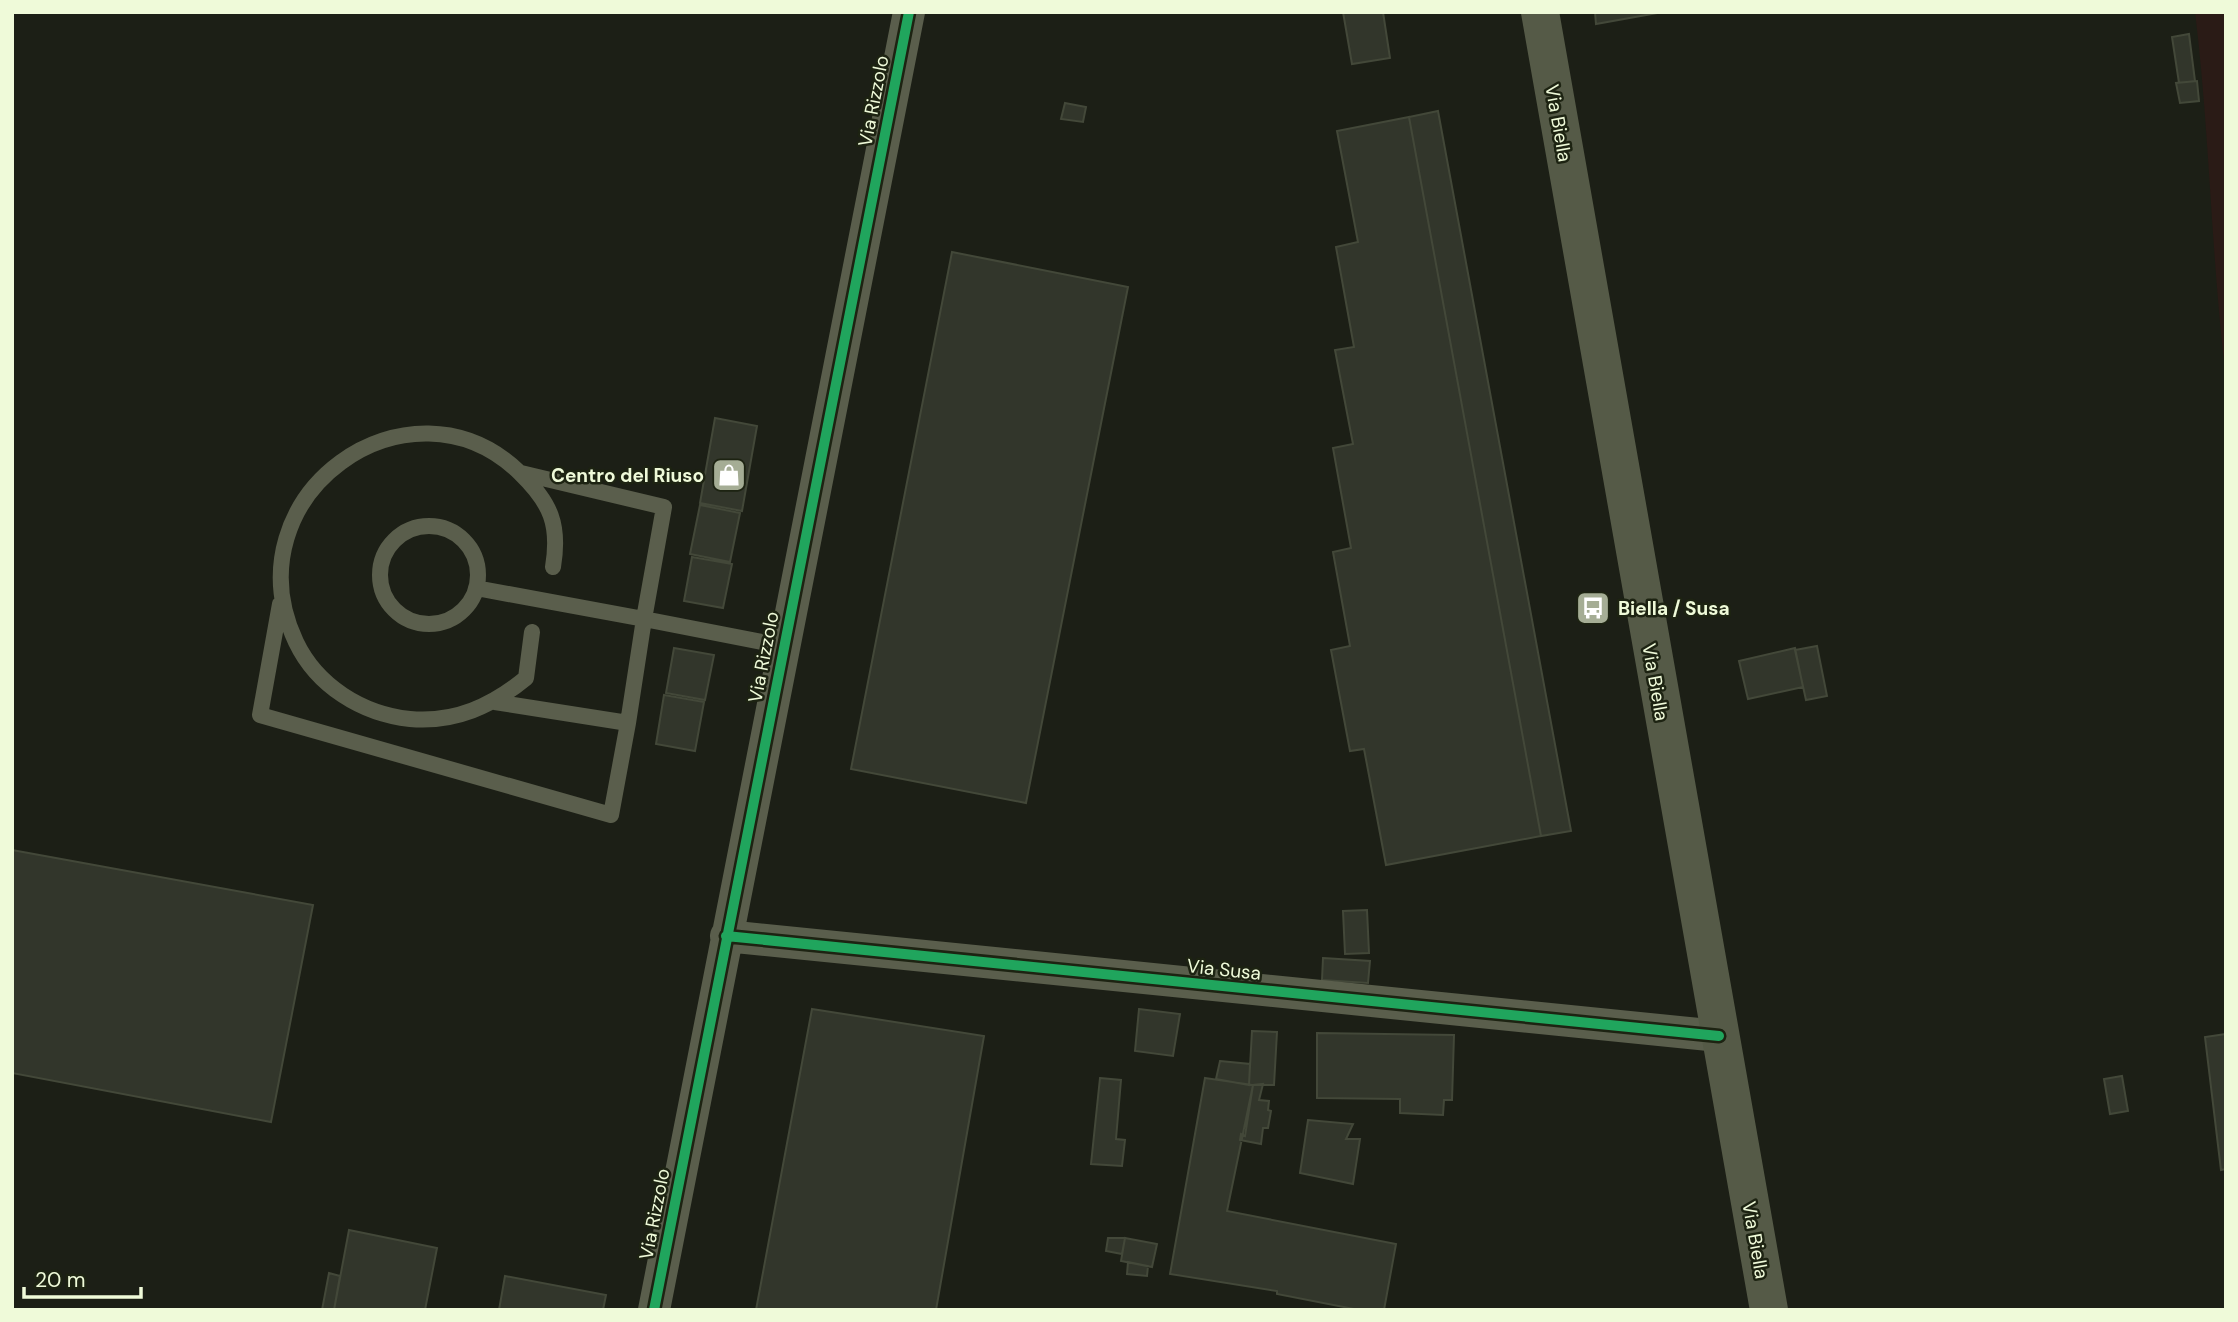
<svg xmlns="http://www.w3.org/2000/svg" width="2238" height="1322" font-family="'DM Sans',sans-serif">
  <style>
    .green { fill: #2a1b16 }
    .building { fill: #32362b; stroke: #434839; stroke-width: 2 }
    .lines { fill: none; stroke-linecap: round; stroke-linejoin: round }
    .lane { stroke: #5a5e4c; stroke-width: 16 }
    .street { stroke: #5a5e4c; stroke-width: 32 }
    .secondary { stroke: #555a47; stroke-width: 38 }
    .cycleway-casing { stroke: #1d2312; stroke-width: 15 }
    .cycleway { stroke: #20a55d; stroke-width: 10 }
    .labels { text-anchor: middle; stroke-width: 5; stroke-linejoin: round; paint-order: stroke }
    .street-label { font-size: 19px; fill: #effad9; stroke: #1d2312 }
    .poi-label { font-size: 19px; font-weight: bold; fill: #effad9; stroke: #1d2312; text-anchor: end }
  </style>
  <rect width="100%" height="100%" fill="#1c1f16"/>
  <path class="green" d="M 2195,12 L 2226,12 L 2226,378 C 2211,257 2210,134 2195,12 Z"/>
  <path class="building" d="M 1343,12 L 1383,12 L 1390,58 L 1352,64 Z
    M 1595,12 L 1663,12 L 1596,24 Z
    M 2189,34 L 2195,81 L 2179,83 L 2172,37 Z
    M 2197,81 L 2199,101 L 2180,103 L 2176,83 Z
    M 1065,103 L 1086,107 L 1083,122 L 1061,119 Z
    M 1438,111 L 1571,831 L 1541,836 L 1409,117 Z
    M 1409,117 L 1541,836 L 1386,865 L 1364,749 L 1350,751 L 1331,650 L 1350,646 L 1333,552 L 1351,548 L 1333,448 L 1353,444 L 1335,350 L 1354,347 L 1336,247 L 1358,242 L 1337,131 Z
    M 952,252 L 1128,287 L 1026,803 L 851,769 Z
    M 715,418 L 757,426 L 742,511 L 700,503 Z
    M 700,505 L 740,513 L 730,562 L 690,554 Z
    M 692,557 L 732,564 L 723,608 L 684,601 Z
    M 1817,646 L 1827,696 L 1806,700 L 1795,650 Z
    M 674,648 L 714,655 L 705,700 L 666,693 Z
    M 1795,648 L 1803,687 L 1748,699 L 1739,661 Z
    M 664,695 L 704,702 L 695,751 L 656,744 Z
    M 12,850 L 313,905 L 271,1122 L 12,1073 Z
    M 1367,910 L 1369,953 L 1345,954 L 1343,911 Z
    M 1323,958 L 1370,961 L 1368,983 L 1322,980 Z
    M 812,1009 L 984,1036 L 936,1310 L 756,1310 Z
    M 1139,1009 L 1180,1014 L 1173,1056 L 1135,1051 Z
    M 1252,1031 L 1277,1032 L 1274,1085 L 1249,1085 Z
    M 1317,1033 L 1454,1035 L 1452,1100 L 1444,1100 L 1443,1115 L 1400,1113 L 1400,1099 L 1317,1098 Z
    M 2226,1034 L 2226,1169 L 2221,1170 L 2205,1037 Z
    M 1220,1061 L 1250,1064 L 1249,1085 L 1216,1079 Z
    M 2122,1076 L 2128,1111 L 2110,1114 L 2104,1079 Z
    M 1100,1078 L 1121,1080 L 1116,1139 L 1125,1140 L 1122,1166 L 1091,1164 Z
    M 1205,1078 L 1253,1085 L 1227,1211 L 1396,1244 L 1384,1310 L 1359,1310 L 1277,1294 L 1277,1291 L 1170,1274 Z
    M 1263,1084 L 1259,1100 L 1269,1101 L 1268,1110 L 1271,1111 L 1268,1128 L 1263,1128 L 1261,1144 L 1240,1140 L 1241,1134 L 1245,1136 L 1253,1085 Z
    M 1308,1120 L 1353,1124 L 1346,1139 L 1360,1139 L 1353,1184 L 1300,1173 Z
    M 349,1230 L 437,1248 L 425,1310 L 334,1310 Z
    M 1108,1238 L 1125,1238 L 1122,1254 L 1106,1251 Z
    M 1125,1238 L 1157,1244 L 1152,1267 L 1121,1261 Z
    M 1128,1262 L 1148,1266 L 1147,1276 L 1127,1274 Z
    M 329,1273 L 340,1276 L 334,1310 L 322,1310 Z
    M 505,1276 L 606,1295 L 603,1310 L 499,1310 Z"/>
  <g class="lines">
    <path class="lane" d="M380 575a49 49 0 1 1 98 0a49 49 0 1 1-98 0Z
      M 476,588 L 644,619 L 664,507 L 521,473
      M 280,604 L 260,715 L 611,815 L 628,723
      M 532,632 L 526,678 C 492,706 455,723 410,719 C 362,714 317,686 296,642 C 227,495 410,366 520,473 C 551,503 560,525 553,567
      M 495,702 L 628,723 L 644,619 L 783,646"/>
    <path class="street" d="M 726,936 L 1719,1036
      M 654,1310 L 909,12"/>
    <path class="secondary" d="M 1540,12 L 1769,1310"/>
    <g class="cycleway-casing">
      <path id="cycleway" d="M 726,936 L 1719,1036
        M 654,1310 L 909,12"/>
    </g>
    <use href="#cycleway" class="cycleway"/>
  </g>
  <defs>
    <g id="shop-square" transform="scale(1.75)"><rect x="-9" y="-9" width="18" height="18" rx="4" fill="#a5ad95" stroke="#1d2312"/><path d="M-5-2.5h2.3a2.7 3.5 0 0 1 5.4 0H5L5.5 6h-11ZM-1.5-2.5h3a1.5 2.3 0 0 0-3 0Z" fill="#fff"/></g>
    <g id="bus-square" transform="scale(1.75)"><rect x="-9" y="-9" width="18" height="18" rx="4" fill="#a5ad95" stroke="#1d2312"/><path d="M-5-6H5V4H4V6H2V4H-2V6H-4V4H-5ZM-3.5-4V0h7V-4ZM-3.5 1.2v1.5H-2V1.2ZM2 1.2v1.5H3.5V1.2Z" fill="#fff"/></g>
  </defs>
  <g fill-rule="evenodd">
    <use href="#shop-square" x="729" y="475"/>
    <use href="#bus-square" x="1593" y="608"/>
  </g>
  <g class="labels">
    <g class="street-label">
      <text transform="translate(873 101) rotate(-79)" y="7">Via Rizzolo</text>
      <text transform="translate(1559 123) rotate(80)" y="7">Via Biella</text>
      <text transform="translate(763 657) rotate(-79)" y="7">Via Rizzolo</text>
      <text transform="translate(1656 682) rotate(80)" y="7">Via Biella</text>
      <text transform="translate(1224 969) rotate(6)" y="7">Via Susa</text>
      <text transform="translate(654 1214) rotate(-79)" y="7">Via Rizzolo</text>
      <text transform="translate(1756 1240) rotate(80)" y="7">Via Biella</text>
    </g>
    <g class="poi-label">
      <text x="704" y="482">Centro del Riuso</text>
      <text x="1618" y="615" text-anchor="start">Biella / Susa</text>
    </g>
  </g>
  <rect width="2238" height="1322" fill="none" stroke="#effad9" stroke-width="28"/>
  <path d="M24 1287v10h117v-10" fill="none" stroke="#effad9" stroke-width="3.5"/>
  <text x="35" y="1287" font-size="21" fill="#effad9" stroke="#1d2312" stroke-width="5" paint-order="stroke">20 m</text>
</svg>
